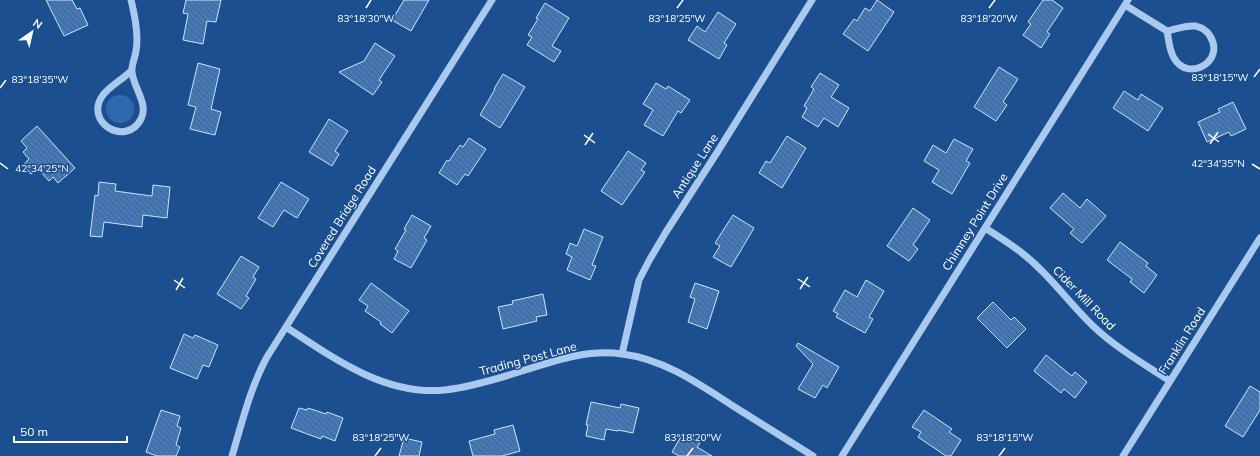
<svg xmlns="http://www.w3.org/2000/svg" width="1260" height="456" font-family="Mulish,sans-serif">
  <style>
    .green { fill: #2e69ad }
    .building { fill: url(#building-back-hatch); stroke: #cfe3fa }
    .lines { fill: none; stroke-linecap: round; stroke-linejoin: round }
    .minor { stroke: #a9c9ee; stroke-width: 7 }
    .ticks { fill: none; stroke: #fff; stroke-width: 1.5 }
    .labels { text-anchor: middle; stroke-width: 3; stroke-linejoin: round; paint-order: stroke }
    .street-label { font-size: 12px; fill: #fff; stroke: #1b4f8f }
    .ticks-label { font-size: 10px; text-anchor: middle; fill: #fff; stroke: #1b4f8f; stroke-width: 3; stroke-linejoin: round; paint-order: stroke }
  </style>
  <defs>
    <pattern id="building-back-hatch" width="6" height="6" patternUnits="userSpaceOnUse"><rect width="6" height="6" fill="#4478b7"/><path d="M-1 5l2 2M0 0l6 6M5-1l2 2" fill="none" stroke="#486282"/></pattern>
  </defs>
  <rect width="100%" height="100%" fill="#1b4f8f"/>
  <path class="green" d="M106 109a14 14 0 1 1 28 0a14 14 0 1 1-28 0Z"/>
  <path class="building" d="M 46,0 L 72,0 L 77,9 L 80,8 L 88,25 L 64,36 Z
    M 186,0 L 221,0 L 216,22 L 207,21 L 203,44 L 183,40 L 188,14 L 183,13 Z
    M 404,0 L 429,0 L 411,31 L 392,20 Z
    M 877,0 L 894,12 L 868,51 L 843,34 L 854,19 L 857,21 L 865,8 L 870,11 Z
    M 1043,0 L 1052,0 L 1063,8 L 1047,32 L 1050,34 L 1041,48 L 1023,35 L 1031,24 L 1028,22 Z
    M 545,3 L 569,18 L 552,46 L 561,51 L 554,62 L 527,45 L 532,37 L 528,35 L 538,19 L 536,18 Z
    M 718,12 L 736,24 L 724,43 L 727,45 L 719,59 L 688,40 L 697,26 L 705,32 Z
    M 375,43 L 395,56 L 379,80 L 382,82 L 373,95 L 339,72 L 364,61 Z
    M 198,63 L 220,69 L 211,109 L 221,112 L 215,135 L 190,129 L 196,107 L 188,105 Z
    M 999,67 L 1018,79 L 1003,102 L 1007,105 L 996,121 L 974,107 Z
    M 820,73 L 839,85 L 831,97 L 849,108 L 838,127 L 824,118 L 818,127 L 802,117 L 807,108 L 804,106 L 814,89 L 811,87 Z
    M 503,74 L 525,87 L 500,128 L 480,115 L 495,89 L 494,89 Z
    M 656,83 L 666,89 L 668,86 L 690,100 L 681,113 L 678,111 L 663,136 L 644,125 L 653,110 L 643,104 Z
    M 1124,91 L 1138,100 L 1141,94 L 1163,108 L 1148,131 L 1113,108 Z
    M 1233,102 L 1246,129 L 1231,136 L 1229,132 L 1207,142 L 1198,122 L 1220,112 L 1218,109 Z
    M 329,119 L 348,131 L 335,151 L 339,154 L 332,166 L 309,152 Z
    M 37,126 L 75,168 L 58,183 L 53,177 L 49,181 L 38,169 L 31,174 L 23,165 L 29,159 L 23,152 L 27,148 L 21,141 Z
    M 787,136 L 806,148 L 782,188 L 759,173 L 766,161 L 770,163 Z
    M 469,138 L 486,149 L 468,176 L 465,174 L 457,185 L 439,173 L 447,160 L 449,161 L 460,145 L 463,147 Z
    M 954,139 L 973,149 L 966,161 L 970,163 L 952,194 L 932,182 L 939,170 L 924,161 L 933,145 L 946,153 Z
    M 628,151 L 646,163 L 641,170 L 645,172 L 622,205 L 601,191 Z
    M 99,182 L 116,184 L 115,191 L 152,196 L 153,185 L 170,187 L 167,218 L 143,215 L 142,227 L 104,222 L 102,237 L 90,236 L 95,195 L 98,196 Z
    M 281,182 L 309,199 L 297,218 L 284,210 L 273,227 L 258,218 Z
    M 1063,193 L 1080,208 L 1087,199 L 1106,216 L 1082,243 L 1070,233 L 1074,229 L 1050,208 Z
    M 913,208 L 930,220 L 913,245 L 918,249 L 909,261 L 887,246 Z
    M 412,215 L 431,226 L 424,238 L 427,240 L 411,268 L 394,259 L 398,251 L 395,249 L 406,230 L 404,229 Z
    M 733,215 L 754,228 L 731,267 L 713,257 L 720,246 L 715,243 Z
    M 584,229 L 603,237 L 592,265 L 596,266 L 590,280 L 567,270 L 572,257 L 566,254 L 570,243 L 577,246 Z
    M 1120,242 L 1148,263 L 1146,266 L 1157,275 L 1144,293 L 1130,282 L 1132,279 L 1107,260 Z
    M 241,256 L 259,267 L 253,277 L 256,279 L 246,296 L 249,298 L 241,309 L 217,294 Z
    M 866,280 L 884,291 L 869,317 L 873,319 L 865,333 L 836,317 L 838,314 L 833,311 L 845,290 L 857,297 Z
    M 371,283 L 409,311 L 392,333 L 380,324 L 381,322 L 365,311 L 368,306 L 359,300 Z
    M 695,283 L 719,291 L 707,329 L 688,322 L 695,299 L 690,297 Z
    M 543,294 L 547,315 L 536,317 L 537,321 L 503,329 L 498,307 L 513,304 L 512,301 Z
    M 993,302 L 1011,320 L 1014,317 L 1026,329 L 1007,348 L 977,318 Z
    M 184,334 L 193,338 L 195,335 L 218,345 L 209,367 L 203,365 L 197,379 L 170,368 Z
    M 798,343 L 839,367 L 827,388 L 823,385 L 815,398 L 798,389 L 813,364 L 796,346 Z
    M 1046,355 L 1072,376 L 1075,372 L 1087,382 L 1075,398 L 1064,389 L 1061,393 L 1034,371 Z
    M 1250,386 L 1260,392 L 1260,410 L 1243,437 L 1225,426 Z
    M 591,402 L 620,408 L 621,404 L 639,408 L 633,433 L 618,430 L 618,431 L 606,429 L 604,440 L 586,436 L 588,425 L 586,425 Z
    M 299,408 L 307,410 L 308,408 L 326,414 L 327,412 L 343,418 L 335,441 L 322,436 L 321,439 L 291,428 Z
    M 161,410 L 180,416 L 177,426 L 181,428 L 176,445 L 180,447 L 176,456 L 157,456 L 146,452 Z
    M 924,410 L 952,429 L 949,432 L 961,440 L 951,456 L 946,456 L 918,437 L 921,432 L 912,427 Z
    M 513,425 L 520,451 L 502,456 L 473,456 L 469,441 L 495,434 L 494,430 Z
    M 683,433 L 700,443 L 697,447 L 712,456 L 679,456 L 672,452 Z
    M 404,438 L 422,442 L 419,456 L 399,456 Z"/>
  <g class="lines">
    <path class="minor" d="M 131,0 C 135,16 139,35 136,51 C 135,58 131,66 132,72 C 133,87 149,104 141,119 C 126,148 83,122 103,95 C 110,86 123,79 131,71
      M 1125,5 L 1167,31 C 1169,40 1169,50 1174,58 C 1188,83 1226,61 1210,36 C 1207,31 1201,27 1195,26 C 1186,25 1176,29 1167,31
      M 985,228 C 1006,241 1026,254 1043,272 C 1060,289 1075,309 1093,326 C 1116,348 1144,364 1170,381
      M 286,327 C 333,358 385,396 445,390 C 471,387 497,379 522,371 C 554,361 587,349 622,354 C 664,359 699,384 733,406 C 760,423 786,439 813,456
      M 622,354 L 639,280 L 650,259 L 666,232 L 718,151 L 812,0
      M 232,456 C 242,423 250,388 267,357 L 492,0
      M 842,456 L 1128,0
      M 1123,456 L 1260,238"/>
  </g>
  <path class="ticks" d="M 366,8 L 371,0M 677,8 L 683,0M 989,8 L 995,0M 1254,77 L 1260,69M 0,88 L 6,80M 1208,134 L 1219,142M 584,135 L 595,143M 1210,144 L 1218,132M 585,145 L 593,133M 0,163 L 8,169M 1252,164 L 1260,169M 798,279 L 810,287M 174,280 L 185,288M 800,289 L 808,277M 176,290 L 183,278M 375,456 L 381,448M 687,456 L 693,448M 999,456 L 1005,448"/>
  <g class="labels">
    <g class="street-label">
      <text transform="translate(695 166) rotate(-57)" y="4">Antique Lane</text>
      <text transform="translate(342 217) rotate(-58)" y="4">Covered Bridge Road</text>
      <text transform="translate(975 222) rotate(-58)" y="4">Chimney Point Drive</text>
      <text transform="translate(1084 298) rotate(46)" y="4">Cider Mill Road</text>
      <text transform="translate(1182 341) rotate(-58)" y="4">Franklin Road</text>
      <text transform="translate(528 359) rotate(-15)" y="4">Trading Post Lane</text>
    </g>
  </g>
  <g class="ticks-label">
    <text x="366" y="22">83°18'30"W</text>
    <text x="677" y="22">83°18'25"W</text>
    <text x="989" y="22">83°18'20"W</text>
    <text x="1220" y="81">83°18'15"W</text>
    <text x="40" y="83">83°18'35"W</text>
    <text x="1218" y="167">42°34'35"N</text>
    <text x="42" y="172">42°34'25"N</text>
    <text x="381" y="441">83°18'25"W</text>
    <text x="693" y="441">83°18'20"W</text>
    <text x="1005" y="441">83°18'15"W</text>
  </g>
  <g transform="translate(32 32) rotate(34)" stroke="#1b4f8f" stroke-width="3" paint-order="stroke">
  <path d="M0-3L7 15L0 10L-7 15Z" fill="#ffffff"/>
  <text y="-6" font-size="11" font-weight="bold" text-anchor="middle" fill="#ffffff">N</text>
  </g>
  <path d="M14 436v6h113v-6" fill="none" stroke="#ffffff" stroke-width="2"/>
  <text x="20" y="436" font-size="12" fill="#ffffff" stroke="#1b4f8f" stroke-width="3" paint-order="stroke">50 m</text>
</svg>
